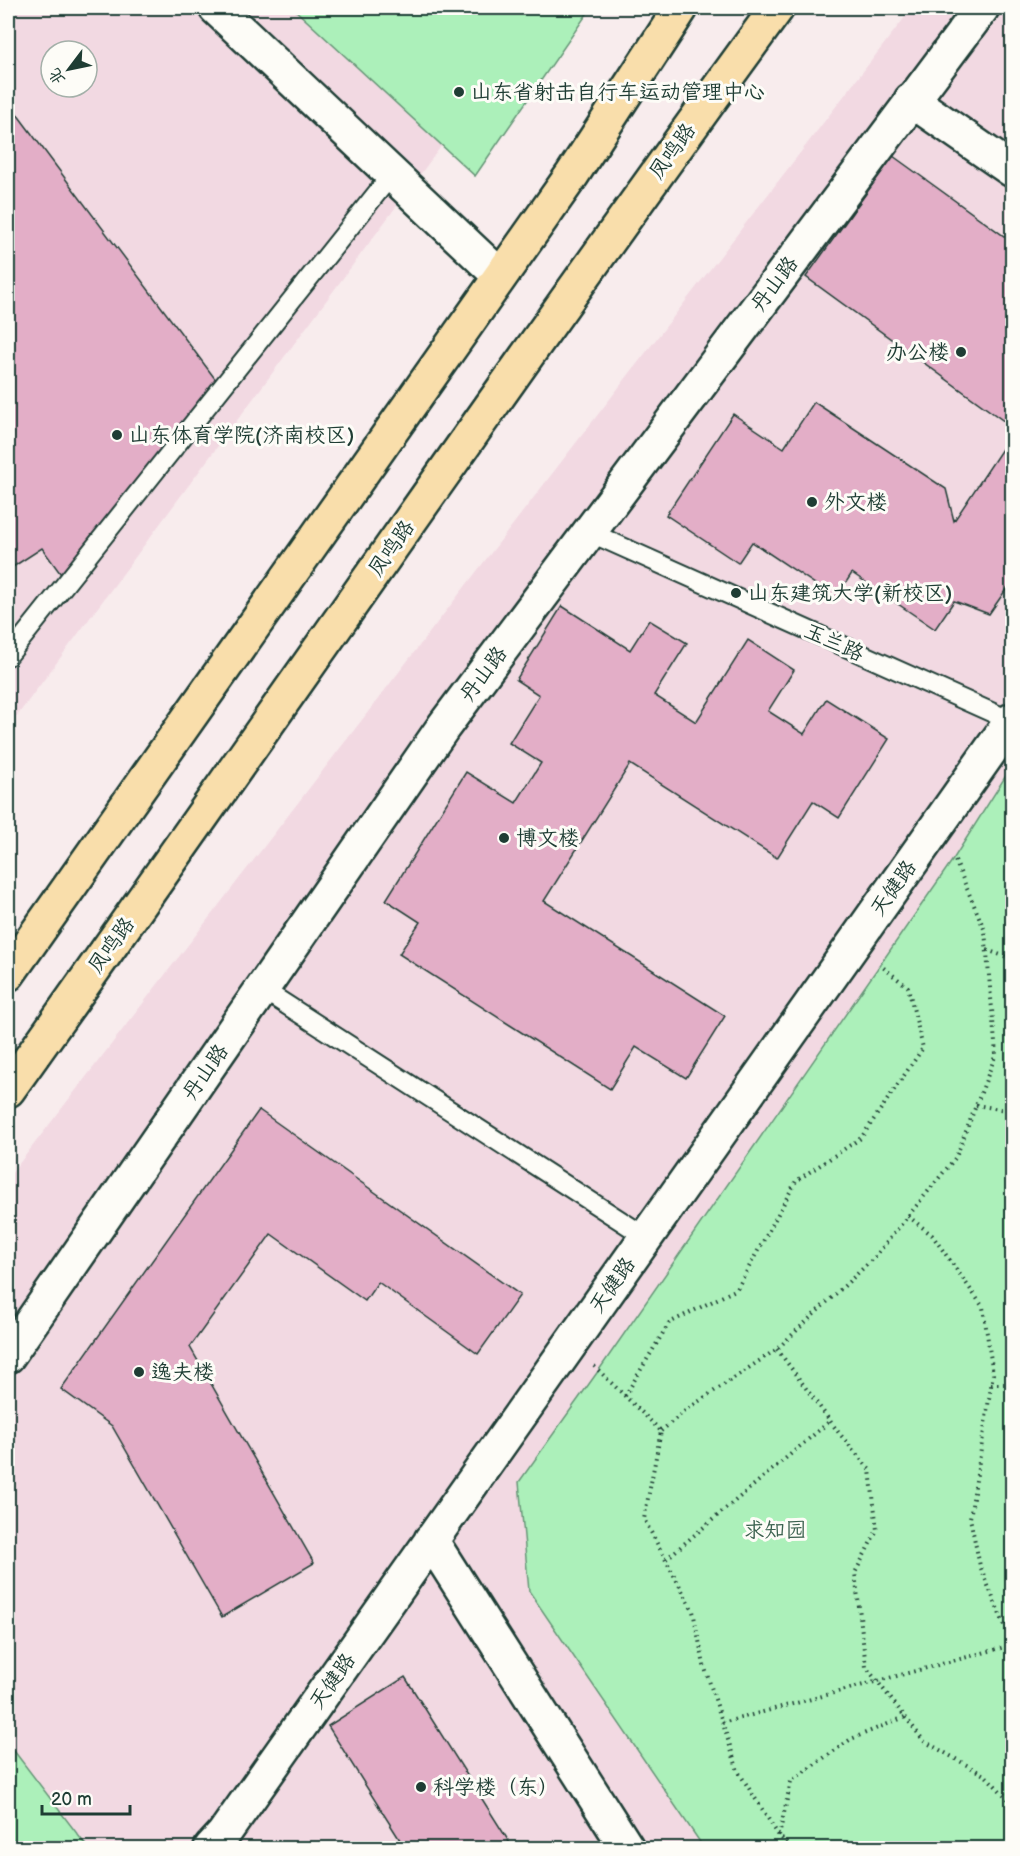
<svg xmlns="http://www.w3.org/2000/svg" width="1020" height="1856" font-family="'Balsamiq Sans','LXGW WenKai TC',sans-serif">
  <style>
    .built { fill: #f2d9e2; fill-rule: evenodd }
    .green { fill: #acf0ba; stroke: #669677; stroke-width: 1.5 }
    .building { fill: #e3aec7; stroke: #1f3d34; stroke-width: 1.5 }
    .lines { fill: none; stroke-linecap: round; stroke-linejoin: round }
    .lane-casing { stroke: #1f3d34; stroke-width: 22 }
    .street-casing { stroke: #1f3d34; stroke-width: 38 }
    .primary-casing { stroke: #1f3d34; stroke-width: 38 }
    .path { stroke: #1f3d34; stroke-width: 4; stroke-dasharray: 1.5 4.5; stroke-linecap: butt }
    .lane { stroke: #fdfcf7; stroke-width: 18 }
    .street { stroke: #fdfcf7; stroke-width: 33 }
    .primary { stroke: #f9deab; stroke-width: 33 }
    .poi-dot { fill: #1f3d34; stroke: #fdfcf7; stroke-width: 2 }
    .labels { text-anchor: middle; stroke-width: 6; stroke-linejoin: round; paint-order: stroke }
    .poi-label { font-size: 21px; fill: #1f3d34; stroke: #fdfcf7; text-anchor: start }
    .street-label { font-size: 21px; fill: #1f3d34; stroke: #fdfcf7 }
    .park-label { font-size: 21px; fill: #3b614f; stroke: #fdfcf7 }
  </style>
  <rect width="100%" height="100%" fill="#f8eced"/>
  <filter id="ink" filterUnits="userSpaceOnUse"><feTurbulence type="fractalNoise" baseFrequency=".0167" numOctaves="2"/><feDisplacementMap in="SourceGraphic" scale="12" xChannelSelector="R" yChannelSelector="G"/><feConvolveMatrix kernelMatrix="1 2 1 2 8 2 1 2 1" color-interpolation-filters="sRGB"/></filter>
  <g filter="url(#ink)">
    <path class="built" d="M 8,8 L 298,8 L 445,141 L 8,728 ZM 51,51 L 87,51 L 87,87 L 51,87 Z
      M 912,8 L 1012,8 L 1012,1848 L 8,1848 L 8,1178 Z"/>
    <path class="green" d="M 293,8 L 591,8 L 475,176 Z
      M 1012,766 L 1012,1848 L 704,1848 L 529,1591 L 519,1482 L 599,1370 L 954,858 Z
      M 8,1743 L 88,1848 L 8,1848 Z"/>
    <path class="building" d="M 8,102 L 222,388 L 63,577 L 42,548 L 8,570 Z
      M 893,156 L 1012,242 L 1012,427 L 806,277 Z
      M 814,402 L 946,489 L 954,521 L 1012,434 L 1012,581 L 989,614 L 954,601 L 935,629 L 852,573 L 836,598 L 752,542 L 738,563 L 666,515 L 733,414 L 784,448 Z
      M 562,606 L 630,650 L 649,620 L 687,643 L 654,695 L 696,722 L 748,640 L 794,670 L 768,711 L 804,734 L 826,699 L 889,739 L 839,818 L 813,801 L 777,858 L 630,764 L 544,901 L 725,1016 L 686,1078 L 636,1047 L 610,1089 L 399,954 L 420,922 L 386,900 L 466,772 L 516,803 L 541,763 L 509,743 L 539,695 L 516,680 Z
      M 259,1110 L 520,1295 L 478,1354 L 378,1282 L 365,1301 L 271,1234 L 190,1347 L 314,1563 L 222,1617 L 112,1426 L 61,1389 Z
      M 405,1677 L 513,1848 L 405,1848 L 328,1726 Z"/>
    <g class="lines">
      <g class="lane-casing">
        <path id="lane" d="M 589,532 L 1011,721
          M 8,656 L 392,174
          M 262,989 L 646,1237"/>
      </g>
      <g class="street-casing">
        <path id="street" d="M 216,8 L 500,276
          M 911,100 L 1012,170
          M 8,1356 L 444,726 L 982,8
          M 431,1540 L 627,1848
          M 211,1848 L 223,1835 L 1012,720"/>
      </g>
      <g class="primary-casing">
        <path id="primary" d="M 8,974 L 572,175 L 681,8
          M 8,1090 C 265,730 516,365 777,8"/>
      </g>
      <path class="path" d="M 987,950 L 1012,959
        M 976,1105 L 1012,1111
        M 908,1216 L 932,1235 L 983,1307 L 993,1374 L 970,1518 L 980,1566 L 1012,1644
        M 777,1349 L 839,1433 L 870,1470 L 877,1530 L 855,1573 L 866,1667 L 924,1741 L 986,1776 L 1012,1803
        M 594,1366 L 661,1431 L 644,1519 L 693,1611 L 704,1665 L 738,1771 L 779,1836 L 791,1848
        M 991,1384 L 1012,1384
        M 625,1396 L 669,1323 L 737,1289 L 796,1181 L 861,1138 L 923,1048 L 908,987 L 880,965
        M 661,1431 L 686,1410 L 777,1349 L 874,1258 L 956,1157 L 996,1054 L 985,931 L 954,858
        M 666,1559 L 830,1421
        M 722,1723 L 1012,1645
        M 779,1836 L 791,1781 L 851,1739 L 905,1717"/>
      <use href="#lane" class="lane"/>
      <use href="#street" class="street"/>
      <use href="#primary" class="primary"/>
    </g>
  </g>
  <g class="poi-dot">
    <circle cx="459" cy="92" r="6"/>
    <circle cx="961" cy="352" r="6"/>
    <circle cx="117" cy="435" r="6"/>
    <circle cx="812" cy="502" r="6"/>
    <circle cx="736" cy="593" r="6"/>
    <circle cx="504" cy="838" r="6"/>
    <circle cx="139" cy="1372" r="6"/>
    <circle cx="421" cy="1787" r="6"/>
  </g>
  <g class="labels">
    <g class="poi-label">
      <text x="471" y="99">山东省射击自行车运动管理中心</text>
      <text x="949" y="359" text-anchor="end">办公楼</text>
      <text x="129" y="442">山东体育学院(济南校区)</text>
      <text x="824" y="509">外文楼</text>
      <text x="748" y="600">山东建筑大学(新校区)</text>
      <text x="516" y="845">博文楼</text>
      <text x="151" y="1379">逸夫楼</text>
      <text x="433" y="1794">科学楼（东）</text>
    </g>
    <g class="street-label">
      <text transform="translate(672 151) rotate(-54)" y="7">凤鸣路</text>
      <text transform="translate(774 284) rotate(-53)" y="7">丹山路</text>
      <text transform="translate(391 548) rotate(-55)" y="7">凤鸣路</text>
      <text transform="translate(834 642) rotate(24)" y="7">玉兰路</text>
      <text transform="translate(483 674) rotate(-53)" y="7">丹山路</text>
      <text transform="translate(893 888) rotate(-55)" y="7">天健路</text>
      <text transform="translate(111 945) rotate(-54)" y="7">凤鸣路</text>
      <text transform="translate(205 1072) rotate(-55)" y="7">丹山路</text>
      <text transform="translate(612 1285) rotate(-55)" y="7">天健路</text>
      <text transform="translate(332 1681) rotate(-55)" y="7">天健路</text>
    </g>
    <g class="park-label">
      <text x="775" y="1537">求知园</text>
    </g>
  </g>
  <rect width="1020" height="1856" fill="none" stroke="#fdfcf7" stroke-width="30"/>
  <rect x="15" y="15" width="990" height="1826" fill="none" stroke="#1f3d34" stroke-width="2" filter="url(#ink)"/>
  <g transform="translate(69 69) rotate(238)"><circle r="28" fill="#fdfcf7" stroke="#a4b0a9" stroke-width="1.5"/>
  <path d="M0-4.5L10 22L0 15L-10 22Z" fill="#1f3d34"/>
  <text y="-9" font-size="16" font-weight="bold" text-anchor="middle" fill="#1f3d34">北</text>
  </g>
  <path d="M42 1805v9h88v-9" fill="none" stroke="#1f3d34" stroke-width="3"/>
  <text x="51" y="1805" font-size="18" fill="#1f3d34" stroke="#fdfcf7" stroke-width="4.5" paint-order="stroke">20 m</text>
</svg>
